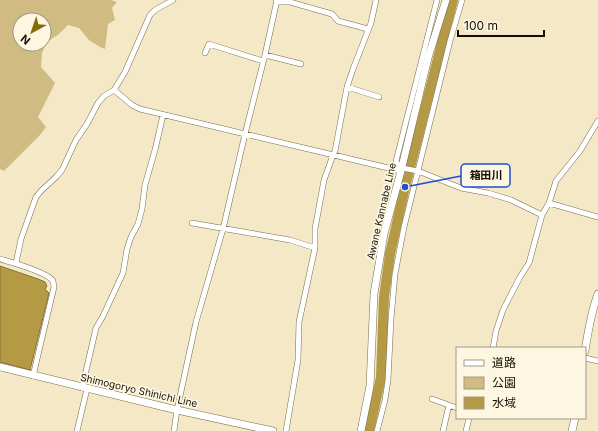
<svg xmlns="http://www.w3.org/2000/svg" width="598" height="431" font-family="Inter,'Noto Sans JP',sans-serif">
  <style>
    .green { fill: #d0bc82; fill-rule: evenodd }
    .water { fill: #b59a46; stroke: #847032 }
    .lines { fill: none; stroke-linecap: round; stroke-linejoin: round }
    .river { stroke: #b59a46; stroke-width: 10 }
    .street-casing { stroke: #766c4d; stroke-width: 6 }
    .secondary-casing { stroke: #766c4d; stroke-width: 8 }
    .street { stroke: #fff; stroke-width: 5 }
    .secondary { stroke: #fff; stroke-width: 7 }
    .labels { text-anchor: middle; stroke-width: 3.5; stroke-linejoin: round; paint-order: stroke }
    .street-label { font-size: 10px; fill: #130f04; stroke: #fdf6e1 }
    .leader { fill: none; stroke: #1d4ed8; stroke-width: 1.5 }
    .callout-dot { fill: #1d4ed8; stroke: #fdf6e1; stroke-width: 1.5 }
    .callout { fill: #fdf6e1; stroke: #1d4ed8; stroke-width: 1.5 }
    .callout-label { font-size: 11px; text-anchor: middle; font-weight: bold; fill: #130f04 }
  </style>
  <rect width="100%" height="100%" fill="#f4e8c6"/>
  <path class="green" d="M 0,0 L 111,0 L 117,2 L 112,8 L 115,20 L 108,24 L 105,49 L 100,47 L 89,40 L 79,28 L 68,25 L 59,34 L 47,42 L 42,53 L 41,67 L 55,83 L 38,117 L 46,127 L 40,135 L 4,171 L 0,169 ZM 20,20 L 44,20 L 44,44 L 20,44 Z"/>
  <path class="water" d="M 0,266 L 38,279 L 45,282 L 47,286 L 45,289 L 49,293 L 30,370 L 0,362 Z"/>
  <g class="lines">
    <path class="river" d="M 369,431 L 381,377 L 384,297 L 390,254 L 405,187 L 453,0"/>
    <g class="street-casing">
      <path id="street" d="M 276,2 L 290,2 L 332,14 L 338,21 L 368,29
        M 205,53 L 209,44 L 263,61
        M 265,55 L 301,64
        M 347,87 L 379,97
        M 114,90 L 132,105 L 140,109 L 401,171
        M 402,168 L 418,171 L 461,188 L 488,193 L 511,200 L 542,215
        M 401,171 L 396,161 L 437,0
        M 549,203 L 598,217
        M 192,223 L 290,240 L 315,248
        M 0,259 C 10,262 48,272 53,281 C 53,282 54,286 54,287 L 33,376
        M 16,263 L 21,239 L 36,197 L 41,191 L 56,177 L 62,170 L 76,140 L 87,124 L 98,103 L 104,96 L 114,90 L 125,72 L 150,15 L 155,10 L 173,0
        M 493,348 L 496,331 L 503,310 L 520,277 L 529,263 L 542,215 L 549,203 L 556,181 L 580,151 L 598,121
        M 585,358 L 598,361
        M 82,388 L 96,328 L 103,316 L 123,273 L 127,249 L 131,237 L 138,224 L 142,209 L 145,185 L 155,150 L 163,115
        M 432,399 L 457,408
        M 77,431 L 87,389
        M 174,431 L 177,410 L 196,322 L 223,229 L 245,134 L 265,55 L 277,0
        M 286,431 L 298,360 L 299,322 L 315,248 L 315,229 L 324,180 L 333,155 L 335,151 L 347,87 L 353,69 L 371,23 L 376,0
        M 377,431 L 385,400 L 388,380 L 391,319 L 395,274 L 404,227 L 450,41 L 462,0
        M 443,431 L 449,405
        M 466,431 L 469,418"/>
    </g>
    <g class="secondary-casing">
      <path id="secondary" d="M 585,351 C 588,332 591,312 598,294
        M 0,367 L 177,410 L 273,431
        M 361,431 L 370,386 L 374,294 L 384,234 L 401,171 L 428,58 L 446,0
        M 572,431 L 575,418"/>
    </g>
    <use href="#street" class="street"/>
    <use href="#secondary" class="secondary"/>
  </g>
  <g class="labels">
    <g class="street-label">
      <text transform="translate(381 211) rotate(-77)" y="4">Awane Kannabe Line</text>
      <text transform="translate(139 390) rotate(13)" y="4">Shimogoryo Shinichi Line</text>
    </g>
  </g>
  <path class="leader" d="M405 187L461 176"/>
  <circle class="callout-dot" cx="405" cy="187" r="4"/>
  <rect class="callout" x="461" y="164" width="49" height="23" rx="4"/>
  <g class="callout-label">
    <text x="486" y="179">箱田川</text>
  </g>
  <rect x="456" y="347" width="130" height="72" fill="#fdf6e1" stroke="#9f9a89"/>
  <rect x="464" y="360" width="20" height="6" fill="#ffffff" stroke="#9f9a89"/>
  <text x="492" y="367" font-size="12" fill="#130f04">道路</text>
  <rect x="464" y="377" width="20" height="12" fill="#d0bc82" stroke="#9f9a89"/>
  <text x="492" y="387" font-size="12" fill="#130f04">公園</text>
  <rect x="464" y="397" width="20" height="12" fill="#b59a46" stroke="#9f9a89"/>
  <text x="492" y="407" font-size="12" fill="#130f04">水域</text>
  <g transform="translate(32 32) rotate(220)"><circle r="19" fill="#fdf6e1" stroke="#9f9a89"/>
  <path d="M0-3L7 15L0 10L-7 15Z" fill="#866c09"/>
  <text y="-6" font-size="11" font-weight="bold" text-anchor="middle" fill="#130f04">N</text>
  </g>
  <path d="M458 30v6h86v-6" fill="none" stroke="#130f04" stroke-width="2"/>
  <text x="464" y="30" font-size="12" fill="#130f04" stroke="#fdf6e1" stroke-width="3" paint-order="stroke">100 m</text>
</svg>
